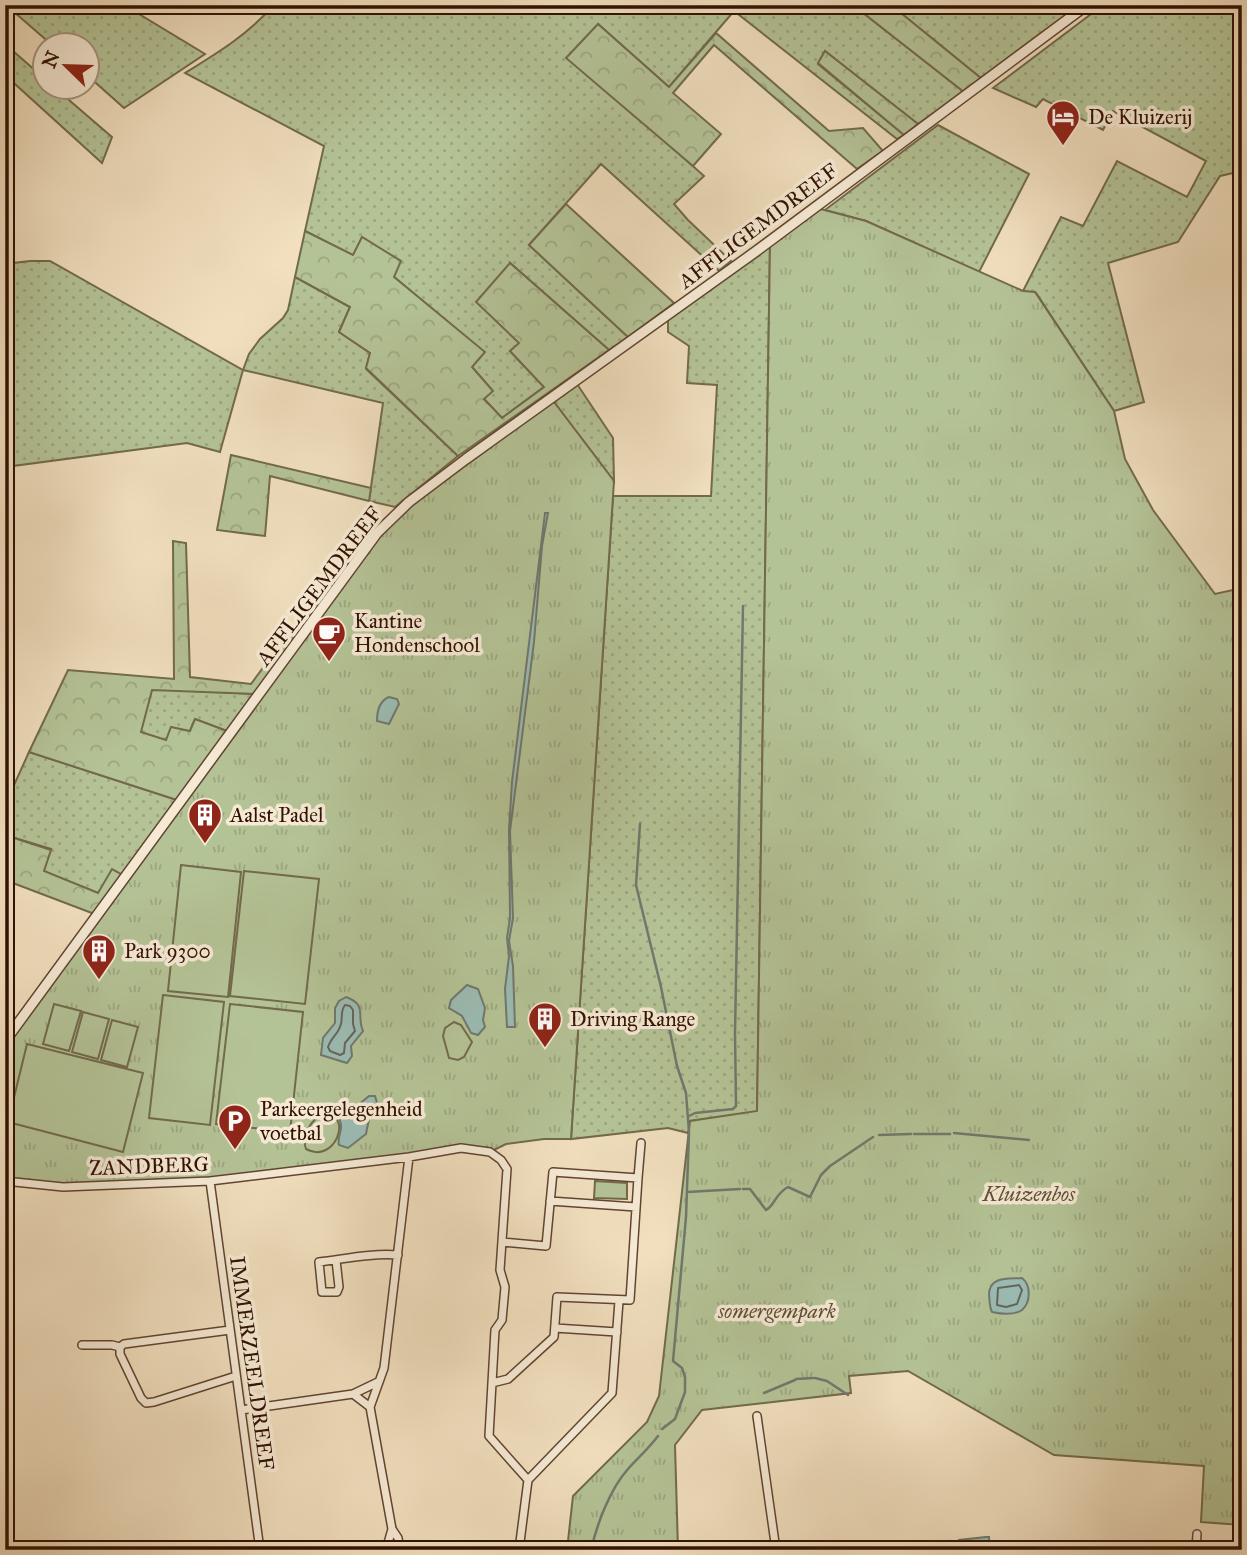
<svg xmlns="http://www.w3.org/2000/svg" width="1247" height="1555" font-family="'IM FELL Great Primer',serif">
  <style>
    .grass { fill: url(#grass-dots); stroke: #726a4c; stroke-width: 2 }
    .forest { fill: url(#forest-crowns); stroke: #726a4c; stroke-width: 2 }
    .park { fill: url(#park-tufts); stroke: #726a4c; stroke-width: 2 }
    .pitch { fill: #b4c396; stroke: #726a4c; stroke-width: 2 }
    .water { fill: #9bbcb4; stroke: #71786d; stroke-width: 2 }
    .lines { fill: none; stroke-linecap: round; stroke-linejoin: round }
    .shore { stroke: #66665b; stroke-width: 2 }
    .stream { stroke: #71786d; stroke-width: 2.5 }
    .minor-casing { stroke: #614431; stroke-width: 10 }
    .tertiary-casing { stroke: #614431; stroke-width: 12 }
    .minor { stroke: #f6ead5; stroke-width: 7 }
    .tertiary { stroke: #f6ead5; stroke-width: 9 }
    .labels { text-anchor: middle; stroke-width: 7; stroke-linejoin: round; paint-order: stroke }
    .poi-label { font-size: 21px; fill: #311102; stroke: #f6ead5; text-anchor: start }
    .street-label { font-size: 21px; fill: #311102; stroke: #f6ead5 }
    .park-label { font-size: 21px; font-style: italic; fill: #5f4f36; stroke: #f6ead5 }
  </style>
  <defs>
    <pattern id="grass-dots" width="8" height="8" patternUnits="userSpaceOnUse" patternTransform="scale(1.75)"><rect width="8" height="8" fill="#b4c396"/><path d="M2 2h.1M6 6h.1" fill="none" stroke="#9ba680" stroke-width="1.8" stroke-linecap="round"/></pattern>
    <pattern id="forest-crowns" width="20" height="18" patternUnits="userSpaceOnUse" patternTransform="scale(1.75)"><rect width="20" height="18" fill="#b4c396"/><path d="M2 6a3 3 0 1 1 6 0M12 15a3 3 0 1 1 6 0" fill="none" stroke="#9ba680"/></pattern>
    <pattern id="park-tufts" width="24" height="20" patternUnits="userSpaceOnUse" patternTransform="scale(1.75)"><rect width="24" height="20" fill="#b4c396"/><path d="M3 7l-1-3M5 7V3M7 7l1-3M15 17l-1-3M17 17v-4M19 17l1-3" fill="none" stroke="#9ba680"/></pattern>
  </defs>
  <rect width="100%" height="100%" fill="#f1dfbe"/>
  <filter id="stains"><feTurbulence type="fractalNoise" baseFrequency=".00286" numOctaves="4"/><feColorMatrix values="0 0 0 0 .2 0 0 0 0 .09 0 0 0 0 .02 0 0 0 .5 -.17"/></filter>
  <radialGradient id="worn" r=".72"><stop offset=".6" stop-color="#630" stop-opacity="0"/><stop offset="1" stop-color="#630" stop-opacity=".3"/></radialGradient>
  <path class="grass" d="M 6,5 L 124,5 L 205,54 L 124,108 L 88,76 L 88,46 L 52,45 Z
    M 274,5 L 853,5 L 964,92 L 918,124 L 825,51 L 818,64 L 904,135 L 897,139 L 734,11 L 669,87 L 598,24 L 640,119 L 704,176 L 674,204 L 688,220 L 731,261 L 719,271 L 601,164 L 529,245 L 628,337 L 609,350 L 510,263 L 520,343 L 510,351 L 544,387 L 502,418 L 484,399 L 492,390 L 472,367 L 484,352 L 393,276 L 400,262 L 362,238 L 353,256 L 305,231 L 324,146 L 185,73 C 219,52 247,35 274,5 Z
    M 891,5 L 1082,5 L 982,79 Z
    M 1103,5 L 1242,5 L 1242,171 L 1220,176 L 1178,242 L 1108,263 L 1144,402 L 1114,411 L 1036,293 L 1023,291 L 1061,217 L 1083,226 L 1117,161 L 1187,197 L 1206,161 L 1113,111 L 1103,130 L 1043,99 L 1036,107 L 993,88 Z
    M 5,44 L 45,79 L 46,88 L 55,88 L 112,137 L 102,163 L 5,75 Z
    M 938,125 L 1029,174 L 979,272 L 866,221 L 825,210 Z
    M 770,243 L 757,1112 L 691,1121 L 688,1133 L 668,1128 L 571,1139 L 613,496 L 711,496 L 717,385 L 687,383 L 689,346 L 668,332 L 668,319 Z
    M 30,261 L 50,261 L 243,370 L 249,354 L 260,339 L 283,318 L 288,310 L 295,277 L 350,307 L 339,332 L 370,353 L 366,369 L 458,456 L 395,507 L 369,501 L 383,403 L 243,370 L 220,452 L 187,443 L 5,467 L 5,264 Z
    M 577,384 L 613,438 L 614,481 L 551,398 Z
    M 152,689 L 256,694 L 227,731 L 195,719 L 190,731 L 166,741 L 140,732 Z
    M 29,752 L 177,800 L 123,875 L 98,893 L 43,871 L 51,849 L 5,835 L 5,805 Z"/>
  <path class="forest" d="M 853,5 L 891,5 L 982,79 L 964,92 Z
    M 598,24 L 669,87 L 716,33 L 829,131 L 863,128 L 883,151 L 857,169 L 714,45 L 673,93 L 721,134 L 693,166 L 566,58 Z
    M 825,51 L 918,124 L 904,135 L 818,63 Z
    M 566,204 L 674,303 L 628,337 L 529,245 Z
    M 305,231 L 353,255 L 362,237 L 401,261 L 394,277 L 485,352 L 472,367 L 493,391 L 484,399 L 502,418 L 544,387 L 510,351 L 519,343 L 476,302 L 510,263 L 609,350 L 458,456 L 366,368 L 370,353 L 339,332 L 350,307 L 295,277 Z
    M 231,455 L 371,488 L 369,501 L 270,476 L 265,536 L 217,530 Z
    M 173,541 L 186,543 L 190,677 L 251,684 L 350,550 L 357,554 L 256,694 L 152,690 L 141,732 L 166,740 L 171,727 L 190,731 L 195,719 L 227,731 L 177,800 L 29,752 L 68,670 L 174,679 Z
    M 5,835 L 51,850 L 44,871 L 98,893 L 112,869 L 123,875 L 97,915 L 5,880 Z"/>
  <path class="park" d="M 813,207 L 866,221 L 1023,291 L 1035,292 L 1114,411 L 1125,459 L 1153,510 L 1215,594 L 1242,588 L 1242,1525 L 1201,1522 L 1204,1466 L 1054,1455 L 908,1371 L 849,1376 L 851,1393 L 702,1410 L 675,1445 L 678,1550 L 567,1550 L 573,1496 L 647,1422 L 659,1396 L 690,1121 L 757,1111 L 770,243 Z
    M 551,398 L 614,481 L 571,1139 L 544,1139 L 506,1144 L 490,1152 L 461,1148 L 210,1181 L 63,1187 L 5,1182 L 5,1042 L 372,540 L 409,502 Z"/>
  <path class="pitch" d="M 181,865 L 241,872 L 228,997 L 168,991 Z
    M 244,871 L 319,879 L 305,1004 L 230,996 Z
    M 163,995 L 224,1002 L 210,1125 L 149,1118 Z
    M 54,1004 L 81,1011 L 69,1051 L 43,1044 Z
    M 230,1004 L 303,1012 L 290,1132 L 216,1124 Z
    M 83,1012 L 109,1019 L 98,1059 L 72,1052 Z
    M 112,1020 L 138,1027 L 127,1067 L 101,1060 Z
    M 454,1022 L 461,1025 L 472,1042 L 464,1057 L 458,1060 L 449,1058 L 443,1036 L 445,1028 Z
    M 27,1044 L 143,1073 L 123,1152 L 8,1122 Z
    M 324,1113 C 354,1114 335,1165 306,1149 C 301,1135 311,1120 324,1113 Z
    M 595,1181 L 627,1183 L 627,1199 L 594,1198 Z"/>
  <path class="water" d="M 545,513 L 548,513 L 542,546 L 534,642 L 510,831 L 513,918 L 509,941 L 513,966 L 515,1027 L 507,1027 L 505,989 L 509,956 L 507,938 L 510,918 L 509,830 L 512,782 Z
    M 389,697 L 397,699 L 399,704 L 389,724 L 377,721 C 377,711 379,701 389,697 Z
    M 467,985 L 478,989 L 485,1008 L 483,1020 L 485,1027 L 478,1035 L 471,1033 L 462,1016 L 449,1008 L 451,1000 Z
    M 346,997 C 368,1005 356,1015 363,1031 L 351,1046 L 352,1056 L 347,1063 L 321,1055 L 323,1038 L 335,1023 L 335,1008 L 339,1001 Z
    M 369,1096 L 375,1096 L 377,1103 L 370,1114 L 366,1134 L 348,1148 L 339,1145 C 337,1137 342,1132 341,1125 C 340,1118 337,1116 339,1109 L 357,1106 Z
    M 1022,1278 C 1031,1285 1031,1302 1022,1310 C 1013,1316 1001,1314 992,1312 C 989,1306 990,1301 989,1295 C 989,1276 1008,1279 1022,1278 Z
    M 986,1537 L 989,1537 L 990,1550 L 915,1550 L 916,1547 L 951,1541 L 952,1546 L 959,1545 L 959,1540 Z"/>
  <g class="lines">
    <path class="shore" d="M 345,1005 L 350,1006 L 353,1010 L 353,1024 L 355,1031 L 345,1043 L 344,1053 L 340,1055 L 330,1051 L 328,1047 C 331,1038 337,1035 340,1027 C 344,1019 339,1013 345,1005 Z
      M 1019,1285 L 1022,1290 L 1017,1304 L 1006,1307 L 997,1305 L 998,1288 Z"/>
    <path class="stream" d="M 640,824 L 636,885 L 661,987 L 677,1066 L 686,1093 L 689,1132
      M 591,1027 L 669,1029
      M 689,1116 L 695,1113 L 733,1109 L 736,1106 L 735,1033 L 743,606
      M 954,1133 L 1029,1140
      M 914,1134 L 950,1134
      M 879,1135 L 911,1134
      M 743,1189 L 750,1189 L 766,1210 C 775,1205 775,1194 788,1187 L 810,1197 L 821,1175 L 830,1166 L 873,1137
      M 687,1192 L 740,1189
      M 815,1378 L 827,1381 L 848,1395
      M 796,1379 L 813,1378
      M 764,1393 L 795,1380
      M 662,1429 L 675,1419 L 685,1392 L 685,1377 L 682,1368 L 673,1361 L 686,1217 L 689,1133
      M 591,1550 C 597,1524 610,1489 628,1469 C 638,1458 649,1448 658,1436"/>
    <g class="minor-casing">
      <path id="minor" d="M 638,1178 L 641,1143
        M 5,1181 L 63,1187 L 210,1181 L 409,1157 L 461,1148 L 490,1152 L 501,1160 L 507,1169 L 500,1270 L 505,1287 L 502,1320 L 495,1330 L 489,1436 L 528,1480 L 520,1542 L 522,1550
        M 210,1181 L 260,1550
        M 550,1201 L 636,1207
        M 336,1260 L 339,1287 L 337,1292 L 322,1292 L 319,1262 C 345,1259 371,1253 398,1255
        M 555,1328 L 617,1332
        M 230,1330 L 124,1344 L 120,1347 L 120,1354 L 141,1398 L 146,1403 L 154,1402 L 236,1376
        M 82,1345 L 112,1345 L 120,1347
        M 492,1383 L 508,1379 L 554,1337 L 557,1297 L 630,1300 L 638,1178 L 553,1172 L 546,1246 L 502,1242
        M 353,1394 L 370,1407
        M 241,1410 L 353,1394 L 378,1382
        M 757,1416 L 776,1550
        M 528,1480 L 612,1393 L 619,1301
        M 386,1550 L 392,1529
        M 400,1550 L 398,1538 L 392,1529 L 370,1407 L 384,1368 L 409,1157
        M 1196,1550 L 1197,1534"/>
    </g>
    <g class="tertiary-casing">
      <path id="tertiary" d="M 5,1041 L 377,533 L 409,502 L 466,459 L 755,252 L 1087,5"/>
    </g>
    <use href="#minor" class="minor"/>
    <use href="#tertiary" class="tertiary"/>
  </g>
  <defs>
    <g id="hotel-pin" transform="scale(1.75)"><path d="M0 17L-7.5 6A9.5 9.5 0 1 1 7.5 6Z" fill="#8f2418" stroke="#f6ead5"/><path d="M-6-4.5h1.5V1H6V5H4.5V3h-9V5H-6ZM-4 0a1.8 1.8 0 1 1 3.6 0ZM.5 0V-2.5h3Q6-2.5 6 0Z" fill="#fff"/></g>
    <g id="cafe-pin" transform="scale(1.75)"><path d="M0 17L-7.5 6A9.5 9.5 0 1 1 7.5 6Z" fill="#8f2418" stroke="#f6ead5"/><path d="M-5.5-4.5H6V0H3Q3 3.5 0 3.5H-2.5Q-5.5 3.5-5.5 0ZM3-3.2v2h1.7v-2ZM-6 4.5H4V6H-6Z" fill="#fff"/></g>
    <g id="building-pin" transform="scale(1.75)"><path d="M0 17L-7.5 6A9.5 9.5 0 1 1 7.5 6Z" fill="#8f2418" stroke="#f6ead5"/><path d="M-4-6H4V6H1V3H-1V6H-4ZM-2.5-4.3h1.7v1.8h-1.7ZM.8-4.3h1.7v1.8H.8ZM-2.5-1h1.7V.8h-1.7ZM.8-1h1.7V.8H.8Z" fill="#fff"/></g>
    <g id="parking-pin" transform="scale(1.75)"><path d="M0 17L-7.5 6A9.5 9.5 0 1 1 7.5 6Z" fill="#8f2418" stroke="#f6ead5"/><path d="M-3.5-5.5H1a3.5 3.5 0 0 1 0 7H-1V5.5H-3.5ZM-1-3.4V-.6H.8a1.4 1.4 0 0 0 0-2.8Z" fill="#fff"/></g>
  </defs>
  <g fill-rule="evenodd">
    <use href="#hotel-pin" x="1063" y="117"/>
    <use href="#cafe-pin" x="329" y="633"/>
    <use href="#building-pin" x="205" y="815"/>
    <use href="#building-pin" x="99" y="951"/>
    <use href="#building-pin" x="545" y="1019"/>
    <use href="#parking-pin" x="235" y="1121"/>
  </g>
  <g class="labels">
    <g class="poi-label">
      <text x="1088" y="124">De Kluizerij</text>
      <text x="354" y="628">Kantine<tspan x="354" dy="24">Hondenschool</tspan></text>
      <text x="230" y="822">Aalst Padel</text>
      <text x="124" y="958">Park 9300</text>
      <text x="570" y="1026">Driving Range</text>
      <text x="260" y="1116">Parkeergelegenheid<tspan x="260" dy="24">voetbal</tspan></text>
    </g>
    <g class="street-label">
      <text transform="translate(758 226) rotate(-37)" y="7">AFFLIGEMDREEF</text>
      <text transform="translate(319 586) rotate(-53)" y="7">AFFLIGEMDREEF</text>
      <text transform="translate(149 1166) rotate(-2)" y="7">ZANDBERG</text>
      <text transform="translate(252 1363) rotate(82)" y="7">IMMERZEELDREEF</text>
    </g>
    <g class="park-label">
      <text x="1029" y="1201">Kluizenbos</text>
      <text x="777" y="1318">somergempark</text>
    </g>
  </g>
  <rect width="1247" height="1555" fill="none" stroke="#f1dfbe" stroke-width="28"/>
  <rect x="7" y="7" width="1233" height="1541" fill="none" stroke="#311102" stroke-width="3.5"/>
  <rect x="14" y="14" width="1219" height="1527" fill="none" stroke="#311102" stroke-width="2"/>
  <g transform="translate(66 66) rotate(293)"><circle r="33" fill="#f6ead5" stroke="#a79381" stroke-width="2"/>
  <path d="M0-5L12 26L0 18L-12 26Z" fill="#8f2418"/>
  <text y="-10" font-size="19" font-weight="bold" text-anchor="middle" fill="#311102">N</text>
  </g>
  <rect width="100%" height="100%" filter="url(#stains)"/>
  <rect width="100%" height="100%" fill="url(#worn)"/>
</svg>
